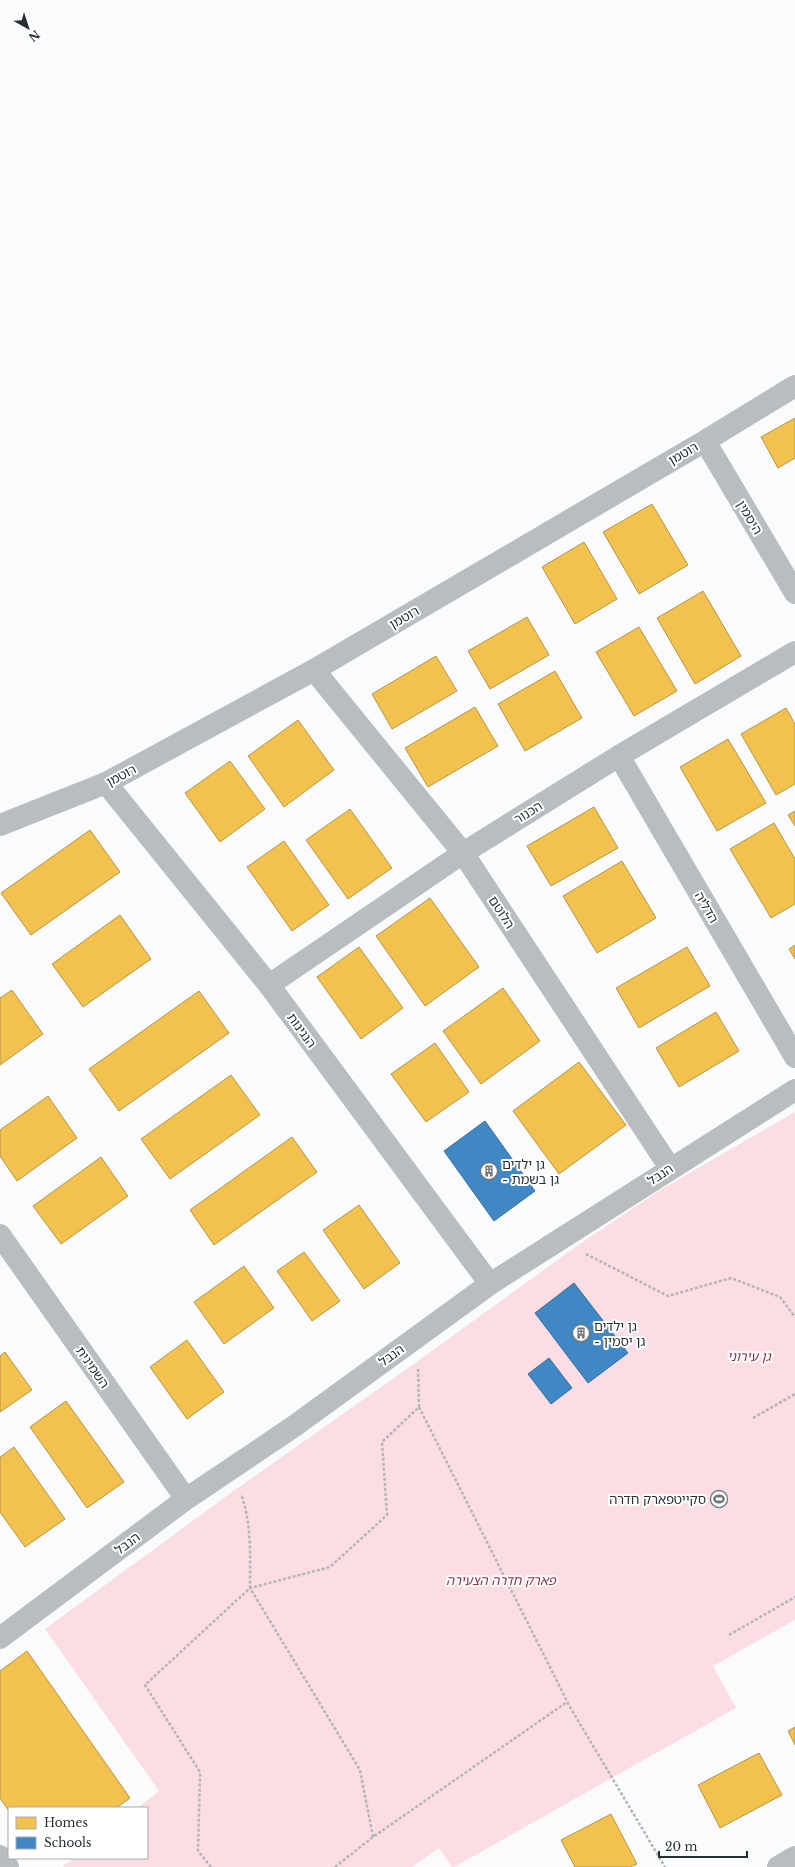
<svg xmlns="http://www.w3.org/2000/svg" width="795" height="1867" font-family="'Libre Baskerville','Noto Sans Hebrew',serif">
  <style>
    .green { fill: #fbdde3 }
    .homes { fill: #f2c14e; stroke: #b59646 }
    .schools { fill: #3f88c5; stroke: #386e9a }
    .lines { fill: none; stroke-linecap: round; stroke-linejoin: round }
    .path { stroke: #b3b6b8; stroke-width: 2.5; stroke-dasharray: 3 2; stroke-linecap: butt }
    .minor { stroke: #babdbf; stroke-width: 22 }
    .labels { text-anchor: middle; stroke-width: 4; stroke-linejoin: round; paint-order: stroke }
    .street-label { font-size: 13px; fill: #263034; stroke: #fff }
    .poi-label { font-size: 13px; fill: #263034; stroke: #fff; text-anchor: start }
    .park-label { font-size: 13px; font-style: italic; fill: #893149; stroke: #fff }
  </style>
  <rect width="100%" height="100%" fill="#f9fbfd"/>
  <path class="green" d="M 795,1112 L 795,1620 L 713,1666 L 736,1708 L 454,1867 L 452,1867 L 439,1848 L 412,1867 L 62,1867 L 74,1858 L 147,1858 L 147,1808 L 138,1808 L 159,1791 L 45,1629 L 239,1487 L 418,1361 L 574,1248 L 660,1190 Z"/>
  <path class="homes" d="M 795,418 L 795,458 L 778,468 L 761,437 Z
    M 652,504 L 688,565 L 639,594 L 603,532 Z
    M 584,542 L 617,599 L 575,624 L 542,567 Z
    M 703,591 L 741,656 L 695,684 L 657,618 Z
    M 527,617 L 549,655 L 490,689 L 468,651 Z
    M 639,627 L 677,691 L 634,716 L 596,652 Z
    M 436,656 L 457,691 L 392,729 L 372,694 Z
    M 555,671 L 582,718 L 525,751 L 498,704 Z
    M 475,707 L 498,746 L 428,787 L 405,748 Z
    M 786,708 L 795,724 L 795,784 L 776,795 L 741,734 Z
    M 298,720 L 334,770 L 284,807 L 248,756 Z
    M 728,739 L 766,803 L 717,831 L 680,767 Z
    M 230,761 L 265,809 L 220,842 L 185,793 Z
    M 594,807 L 618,848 L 551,886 L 527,846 Z
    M 350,809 L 392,868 L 348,899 L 306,840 Z
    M 795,811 L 795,826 L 788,815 Z
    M 774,823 L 795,859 L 795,904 L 771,918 L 730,849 Z
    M 90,830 L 120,872 L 31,935 L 1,893 Z
    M 284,841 L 329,905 L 292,931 L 247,867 Z
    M 622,861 L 656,918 L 597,953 L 563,896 Z
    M 430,898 L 479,967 L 425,1006 L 376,936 Z
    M 120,915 L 151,959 L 83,1007 L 52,964 Z
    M 795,945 L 795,959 L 789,949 Z
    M 359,947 L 403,1008 L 361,1039 L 317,977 Z
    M 687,947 L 710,986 L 639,1028 L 616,988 Z
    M 503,988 L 540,1041 L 481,1084 L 443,1031 Z
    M 12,990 L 43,1034 L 0,1065 L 0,998 Z
    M 199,991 L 229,1033 L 119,1111 L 89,1069 Z
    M 716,1012 L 739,1051 L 679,1087 L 656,1048 Z
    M 435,1043 L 469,1092 L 426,1122 L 391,1074 Z
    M 579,1062 L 626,1125 L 559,1174 L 513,1111 Z
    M 231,1075 L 260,1115 L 170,1179 L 141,1139 Z
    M 48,1096 L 77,1138 L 17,1181 L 0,1156 L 0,1130 Z
    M 292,1137 L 317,1172 L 214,1245 L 190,1210 Z
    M 101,1157 L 128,1196 L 61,1244 L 33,1206 Z
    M 359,1205 L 400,1263 L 364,1289 L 323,1230 Z
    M 304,1252 L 340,1301 L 312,1321 L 277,1271 Z
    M 244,1266 L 274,1308 L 224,1344 L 194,1302 Z
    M 187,1340 L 224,1392 L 187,1419 L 150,1367 Z
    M 5,1352 L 32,1390 L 0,1412 L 0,1356 Z
    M 66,1401 L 124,1482 L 87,1508 L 30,1427 Z
    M 14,1447 L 65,1519 L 25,1547 L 0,1512 L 0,1457 Z
    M 27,1651 L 130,1798 L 116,1808 L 9,1808 L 9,1811 L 0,1798 L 0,1671 Z
    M 795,1727 L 795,1745 L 788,1731 Z
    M 759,1753 L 782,1795 L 720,1828 L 698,1785 Z
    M 611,1814 L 637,1864 L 630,1867 L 575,1867 L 561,1840 Z"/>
  <path class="schools" d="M 485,1121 L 535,1191 L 494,1221 L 444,1151 Z
    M 574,1283 L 628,1353 L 588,1383 L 535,1313 Z
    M 549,1358 L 572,1388 L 551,1404 L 528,1374 Z"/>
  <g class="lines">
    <path class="path" d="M 586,1254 L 668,1296 L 731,1278 L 780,1297 L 795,1317
      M 419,1407 L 567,1701
      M 753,1418 L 795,1394
      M 729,1635 L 795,1597
      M 373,1837 L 360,1770 L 250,1588 L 330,1567 L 387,1515 L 382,1442 L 419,1407 L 418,1369
      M 211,1867 L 198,1851 L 200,1772 L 145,1685 L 250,1588 C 250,1557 252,1524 241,1494
      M 335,1867 L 373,1837 L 567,1702 L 665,1867"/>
    <path class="minor" d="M 705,441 L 795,593
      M 314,670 L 463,853 L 670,1168
      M 619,756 L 795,1057
      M 106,783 L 269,985 L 490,1284
      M 0,825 L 106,783 L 314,670 L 705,441 L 795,386
      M 269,985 L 463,853 L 619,756 L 795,652
      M 0,1235 L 186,1499
      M 0,1638 L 186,1499 L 293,1427 L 490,1284 L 795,1090
      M 0,1856 L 8,1867
      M 778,1867 L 795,1857"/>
  </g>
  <defs>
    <g id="building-ring" transform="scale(0.9)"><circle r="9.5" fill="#fff" stroke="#70777a" stroke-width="1.5"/><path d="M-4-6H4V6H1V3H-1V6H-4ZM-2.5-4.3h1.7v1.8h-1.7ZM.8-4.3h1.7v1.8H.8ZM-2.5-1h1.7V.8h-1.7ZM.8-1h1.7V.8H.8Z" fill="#70777a"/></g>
    <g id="stadium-ring" transform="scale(0.9)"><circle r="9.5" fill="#fff" stroke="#70777a" stroke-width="1.5"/><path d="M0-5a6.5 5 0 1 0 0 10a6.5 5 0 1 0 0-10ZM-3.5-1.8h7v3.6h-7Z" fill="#70777a"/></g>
  </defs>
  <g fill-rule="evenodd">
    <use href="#building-ring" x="489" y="1171"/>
    <use href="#building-ring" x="581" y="1333"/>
    <use href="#stadium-ring" x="719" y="1499"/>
  </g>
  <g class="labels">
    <g class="street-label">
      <text transform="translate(683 453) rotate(-30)" y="5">רוטמן</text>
      <text transform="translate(750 517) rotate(59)" y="5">היסמין</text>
      <text transform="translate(404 617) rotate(-30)" y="5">רוטמן</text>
      <text transform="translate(121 775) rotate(-28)" y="5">רוטמן</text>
      <text transform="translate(528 812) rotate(-32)" y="5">הכנור</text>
      <text transform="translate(707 907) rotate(60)" y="5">הדליה</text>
      <text transform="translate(502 912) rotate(57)" y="5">הלוטם</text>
      <text transform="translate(302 1030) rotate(54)" y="5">הנגינות</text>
      <text transform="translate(660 1174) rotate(-33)" y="5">הנבל</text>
      <text transform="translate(391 1355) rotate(-36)" y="5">הנבל</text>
      <text transform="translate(93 1367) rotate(55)" y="5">השמינית</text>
      <text transform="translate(127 1543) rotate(-37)" y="5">הנבל</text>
    </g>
    <g class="poi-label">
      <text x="502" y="1169">גן ילדים<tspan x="502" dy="15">- גן בשמת</tspan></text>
      <text x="594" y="1331">גן ילדים<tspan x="594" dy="15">- גן יסמין</tspan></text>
      <text x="706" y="1504" text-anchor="end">סקייטפארק חדרה</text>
    </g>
    <g class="park-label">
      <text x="749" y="1361">גן עירוני</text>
      <text x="501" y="1585">פארק חדרה הצעירה</text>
    </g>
  </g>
  <rect x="8" y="1807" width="140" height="52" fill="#ffffff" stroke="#a8acae"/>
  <rect x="16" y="1817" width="20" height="12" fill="#f2c14e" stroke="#a8acae"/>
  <text x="44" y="1827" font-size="12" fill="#263034">Homes</text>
  <rect x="16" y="1837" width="20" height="12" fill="#3f88c5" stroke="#a8acae"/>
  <text x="44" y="1847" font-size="12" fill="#263034">Schools</text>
  <g transform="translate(28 28) rotate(141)" stroke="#ffffff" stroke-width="3" paint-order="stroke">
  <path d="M0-3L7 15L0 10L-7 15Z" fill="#263034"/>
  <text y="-6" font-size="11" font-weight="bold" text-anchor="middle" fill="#263034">N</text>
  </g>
  <path d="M659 1851v6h88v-6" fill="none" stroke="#263034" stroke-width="2"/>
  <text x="665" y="1851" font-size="12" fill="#263034" stroke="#ffffff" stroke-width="3" paint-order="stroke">20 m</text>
</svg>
